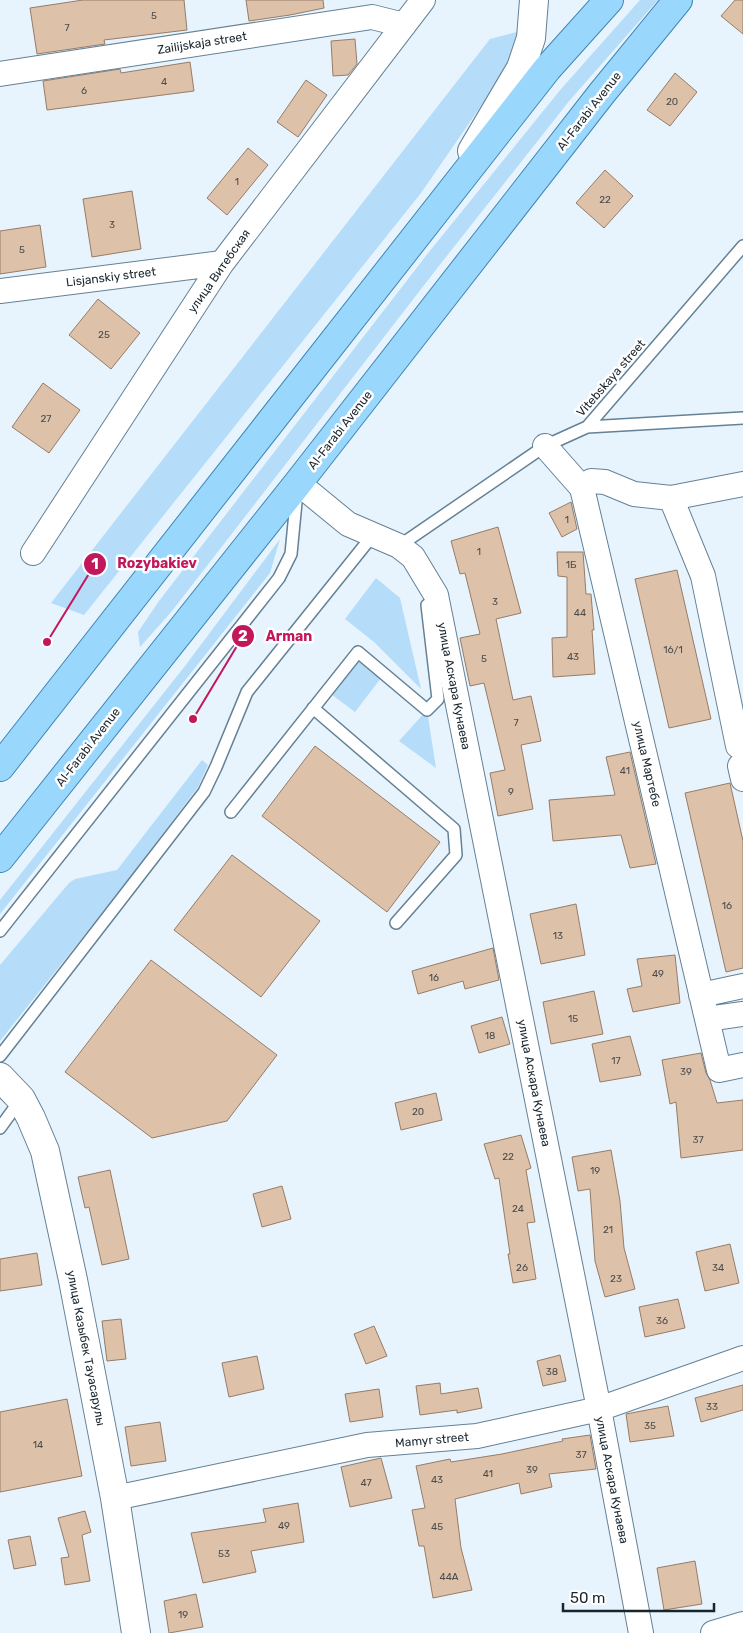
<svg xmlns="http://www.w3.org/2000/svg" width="743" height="1633" font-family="Rubik,sans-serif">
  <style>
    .green { fill: #b5dcf8 }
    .building { fill: #dec1a9; stroke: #977c66 }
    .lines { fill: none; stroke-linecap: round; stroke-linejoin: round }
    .service-casing { stroke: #648196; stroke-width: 14 }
    .minor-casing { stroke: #648196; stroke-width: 26 }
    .tertiary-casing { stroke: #648196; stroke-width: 30 }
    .primary-casing { stroke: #4087b4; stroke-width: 30 }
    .service { stroke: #fff; stroke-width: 11 }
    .minor { stroke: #fff; stroke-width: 24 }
    .tertiary { stroke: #fff; stroke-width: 28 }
    .primary { stroke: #99d7fd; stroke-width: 28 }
    .labels { text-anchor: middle; stroke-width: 5; stroke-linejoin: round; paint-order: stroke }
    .number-label { font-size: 10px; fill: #4a4c4c }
    .street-label { font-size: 12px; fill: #19252d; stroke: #fff }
    .leader { fill: none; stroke: #c2185b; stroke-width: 2 }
    .callout-dot { fill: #c2185b; stroke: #fff; stroke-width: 2 }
    .mark-label { font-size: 15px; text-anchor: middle; font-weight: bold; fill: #fff }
    .callout-label { font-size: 14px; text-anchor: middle; font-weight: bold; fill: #c2185b; stroke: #fff; stroke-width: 5; stroke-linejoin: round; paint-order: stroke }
  </style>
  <rect width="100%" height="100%" fill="#e7f4fd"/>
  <path class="green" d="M 640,0 L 658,0 L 570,100 L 442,262 L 172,611 L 140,647 L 138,632 L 159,601 L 429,252 L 561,89 Z
    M 521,31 L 514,50 L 499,80 L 421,193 L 84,615 L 51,603 L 490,39 Z
    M 280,539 L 270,573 L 0,914 L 0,900 L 185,666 Z
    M 376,578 L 400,598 L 421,689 L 374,642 L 345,619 Z
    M 358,652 L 384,674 L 355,712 L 327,691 Z
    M 427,710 L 436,768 L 399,741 Z
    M 202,760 L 208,765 L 198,787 L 121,889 L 0,1041 L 0,965 L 69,883 L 75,879 L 117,870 Z"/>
  <path class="building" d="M 83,0 L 184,0 L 187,30 L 104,40 L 105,44 L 37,54 L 30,8 Z
    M 246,0 L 323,0 L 324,8 L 290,15 L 249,21 Z
    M 735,0 L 743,0 L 743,34 L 721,16 Z
    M 355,39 L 357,64 L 348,75 L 333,76 L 331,41 Z
    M 190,62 L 194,91 L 47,110 L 43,81 L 120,69 L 121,73 Z
    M 675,73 L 697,92 L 670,126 L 647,110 Z
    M 306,80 L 327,95 L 298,137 L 277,122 Z
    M 248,148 L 268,165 L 227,215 L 207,198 Z
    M 605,170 L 633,196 L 604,228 L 576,203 Z
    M 132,191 L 141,249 L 92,257 L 83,199 Z
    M 40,225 L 46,267 L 0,274 L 0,231 Z
    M 98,299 L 140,333 L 111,369 L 69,335 Z
    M 43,383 L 80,410 L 49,453 L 12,427 Z
    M 571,502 L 577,529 L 562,537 L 549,513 Z
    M 498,527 L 521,613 L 496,619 L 513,700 L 531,696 L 541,741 L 521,745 L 533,809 L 498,816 L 490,773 L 505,770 L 484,683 L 470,686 L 460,638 L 480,634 L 465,573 L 460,574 L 451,541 Z
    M 557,552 L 583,552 L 586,594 L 591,594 L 594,630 L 592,630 L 595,674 L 553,677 L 552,638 L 567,637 L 567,577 L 558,576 Z
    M 677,570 L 711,719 L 669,728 L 635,579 Z
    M 315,746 L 440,842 L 387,912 L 262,816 Z
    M 630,752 L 656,864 L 630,868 L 621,835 L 553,841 L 549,800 L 615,795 L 606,757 Z
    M 730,783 L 743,841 L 743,968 L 726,972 L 685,793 Z
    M 232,855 L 320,921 L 261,997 L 174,930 Z
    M 576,904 L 585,955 L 541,964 L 530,914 Z
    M 493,948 L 499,980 L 465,989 L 463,981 L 418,994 L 412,971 Z
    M 675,955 L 680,1003 L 633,1012 L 627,989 L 642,986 L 637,959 Z
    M 151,960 L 277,1055 L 227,1121 L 152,1138 L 65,1072 Z
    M 594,991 L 603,1034 L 551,1044 L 543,1002 Z
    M 502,1017 L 510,1044 L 479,1053 L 471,1026 Z
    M 630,1036 L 641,1075 L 600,1082 L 592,1044 Z
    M 701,1053 L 706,1073 L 710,1080 L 717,1103 L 743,1100 L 743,1150 L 681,1158 L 676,1102 L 670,1104 L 662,1060 Z
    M 436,1093 L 442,1120 L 401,1130 L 395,1103 Z
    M 521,1135 L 531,1168 L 526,1170 L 535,1222 L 527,1223 L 536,1279 L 513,1283 L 508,1254 L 510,1254 L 499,1178 L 495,1179 L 484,1144 Z
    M 611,1150 L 620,1201 L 624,1248 L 635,1289 L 605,1297 L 595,1261 L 590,1189 L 578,1191 L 572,1157 Z
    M 110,1170 L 129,1259 L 102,1265 L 89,1207 L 85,1208 L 78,1177 Z
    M 282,1186 L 291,1219 L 262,1227 L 253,1194 Z
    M 730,1244 L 739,1283 L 705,1291 L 696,1252 Z
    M 37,1253 L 42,1285 L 0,1291 L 0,1259 Z
    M 678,1299 L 685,1328 L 645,1337 L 639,1307 Z
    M 121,1319 L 126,1359 L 107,1361 L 102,1321 Z
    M 374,1326 L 387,1356 L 366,1364 L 354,1334 Z
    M 560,1355 L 566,1381 L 543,1386 L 537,1361 Z
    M 257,1356 L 264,1389 L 229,1397 L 222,1363 Z
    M 440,1383 L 441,1394 L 478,1388 L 482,1408 L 457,1413 L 457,1410 L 420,1415 L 416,1386 Z
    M 743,1385 L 743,1410 L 701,1422 L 695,1398 Z
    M 379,1389 L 383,1417 L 350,1422 L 345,1394 Z
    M 67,1399 L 82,1476 L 0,1492 L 0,1412 Z
    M 668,1406 L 674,1436 L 630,1442 L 626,1414 Z
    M 160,1422 L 166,1461 L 131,1466 L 125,1427 Z
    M 590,1435 L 596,1469 L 549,1474 L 552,1487 L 521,1494 L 519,1483 L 455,1499 L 461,1548 L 472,1590 L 433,1598 L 424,1546 L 419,1546 L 412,1510 L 425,1508 L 416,1466 L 450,1459 L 451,1462 L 502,1454 L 563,1441 L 562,1439 Z
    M 381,1458 L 392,1498 L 350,1507 L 341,1467 Z
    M 298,1503 L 304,1542 L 251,1551 L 256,1572 L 203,1583 L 191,1533 L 266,1522 L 263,1509 Z
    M 85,1511 L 91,1532 L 82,1535 L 90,1581 L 65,1585 L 61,1558 L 69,1557 L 58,1518 Z
    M 30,1536 L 36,1565 L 14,1569 L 8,1540 Z
    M 695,1561 L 702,1604 L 664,1610 L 657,1568 Z
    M 196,1594 L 203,1627 L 169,1633 L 164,1601 Z"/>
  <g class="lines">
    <g class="service-casing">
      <path id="service" d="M 587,427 L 743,418
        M 399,546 L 545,446 L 587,427 L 743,246
        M 313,708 L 454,829 L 456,855 L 396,923
        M 231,812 L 358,652 L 427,710 L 438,699 L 427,605
        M 0,931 L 279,578 L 291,554 L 297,492
        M 0,1056 L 204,792 L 216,767 L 247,692 L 373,535
        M 0,1128 L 21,1099"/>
    </g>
    <g class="minor-casing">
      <path id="minor" d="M 0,74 L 372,17 L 404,25
        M 0,291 L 222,263
        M 545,446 L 582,488 L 719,1070 L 743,1065
        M 298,483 L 348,524 L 399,546 L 413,557 L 436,595 L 599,1409 L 641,1633
        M 582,488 L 591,481 L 605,482 L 634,494 L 671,498 L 743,484
        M 671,498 L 703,576 L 738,746
        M 33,553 L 222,263 L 423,0
        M 740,766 L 743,779
        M 701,995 L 743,986
        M 707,1019 L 743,1014
        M 115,1498 L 367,1445 L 477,1436 L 599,1409 L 743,1358
        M 713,1633 L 743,1624"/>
    </g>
    <g class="tertiary-casing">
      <path id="tertiary" d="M 472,151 L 521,68 L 531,38 L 534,0
        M 0,1077 L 21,1099 L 31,1118 L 45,1151 L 73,1280 L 115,1498 L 136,1633"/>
    </g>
    <g class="primary-casing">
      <path id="primary" d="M 0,767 L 547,69 L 609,0
        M 0,858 L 298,483 L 602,93 L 678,0"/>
    </g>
    <use href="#service" class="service"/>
    <use href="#minor" class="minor"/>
    <use href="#tertiary" class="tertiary"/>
    <use href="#primary" class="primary"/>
  </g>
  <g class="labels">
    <g class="number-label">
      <text x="154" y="19">5</text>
      <text x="67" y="31">7</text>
      <text x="164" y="85">4</text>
      <text x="84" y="94">6</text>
      <text x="672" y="105">20</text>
      <text x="237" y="185">1</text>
      <text x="605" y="203">22</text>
      <text x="112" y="228">3</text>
      <text x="22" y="253">5</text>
      <text x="104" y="338">25</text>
      <text x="46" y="422">27</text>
      <text x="567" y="523">1</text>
      <text x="479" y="555">1</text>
      <text x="571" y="568">1Б</text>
      <text x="495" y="605">3</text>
      <text x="580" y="616">44</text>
      <text x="673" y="653">16/1</text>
      <text x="573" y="660">43</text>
      <text x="484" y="662">5</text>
      <text x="516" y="726">7</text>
      <text x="625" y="774">41</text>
      <text x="511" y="795">9</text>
      <text x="727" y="909">16</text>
      <text x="558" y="939">13</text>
      <text x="658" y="977">49</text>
      <text x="434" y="981">16</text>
      <text x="573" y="1022">15</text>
      <text x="490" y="1039">18</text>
      <text x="616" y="1064">17</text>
      <text x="686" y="1075">39</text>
      <text x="418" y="1115">20</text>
      <text x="698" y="1143">37</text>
      <text x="508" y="1160">22</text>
      <text x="595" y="1174">19</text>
      <text x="518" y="1212">24</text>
      <text x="608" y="1233">21</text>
      <text x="522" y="1271">26</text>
      <text x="718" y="1271">34</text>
      <text x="616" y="1282">23</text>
      <text x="662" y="1324">36</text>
      <text x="552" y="1375">38</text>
      <text x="712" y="1410">33</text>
      <text x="650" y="1429">35</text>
      <text x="38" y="1448">14</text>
      <text x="581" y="1458">37</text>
      <text x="532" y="1473">39</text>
      <text x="488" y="1477">41</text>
      <text x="437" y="1483">43</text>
      <text x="366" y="1486">47</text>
      <text x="284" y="1529">49</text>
      <text x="437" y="1530">45</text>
      <text x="224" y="1557">53</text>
      <text x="449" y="1580">44А</text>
      <text x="183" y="1618">19</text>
    </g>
    <g class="street-label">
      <text transform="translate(202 43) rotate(-9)" y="4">Zailijskaja street</text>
      <text transform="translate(589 111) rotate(-52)" y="4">Al-Farabi Avenue</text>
      <text transform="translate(219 271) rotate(-55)" y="4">улица Витебская</text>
      <text transform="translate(111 277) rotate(-7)" y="4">Lisjanskiy street</text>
      <text transform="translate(611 378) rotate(-49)" y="4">Vitebskaya street</text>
      <text transform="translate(340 430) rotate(-52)" y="4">Al-Farabi Avenue</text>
      <text transform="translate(454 686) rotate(79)" y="4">улица Аскара Кунаева</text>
      <text transform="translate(88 747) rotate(-52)" y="4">Al-Farabi Avenue</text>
      <text transform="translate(647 764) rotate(77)" y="4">улица Мартебе</text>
      <text transform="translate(534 1083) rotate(79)" y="4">улица Аскара Кунаева</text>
      <text transform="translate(86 1348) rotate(79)" y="4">улица Казыбек Тауасарулы</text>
      <text transform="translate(432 1440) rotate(-5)" y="4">Mamyr street</text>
      <text transform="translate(612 1480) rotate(79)" y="4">улица Аскара Кунаева</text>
    </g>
  </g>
  <path class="leader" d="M47 642L95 564M193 719L243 636"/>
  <g class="callout-dot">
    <circle cx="47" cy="642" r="5"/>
    <circle cx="193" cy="719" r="5"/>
    <circle cx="95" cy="564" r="12"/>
    <circle cx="243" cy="636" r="12"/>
  </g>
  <g class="mark-label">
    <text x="95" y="569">1</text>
    <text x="243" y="641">2</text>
  </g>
  <g class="callout-label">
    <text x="157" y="568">Rozybakiev</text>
    <text x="289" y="641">Arman</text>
  </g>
  <path d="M563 1603v8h151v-8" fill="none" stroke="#19252d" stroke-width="2.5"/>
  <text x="570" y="1603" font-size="15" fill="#19252d" stroke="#ffffff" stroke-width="4" paint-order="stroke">50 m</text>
</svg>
